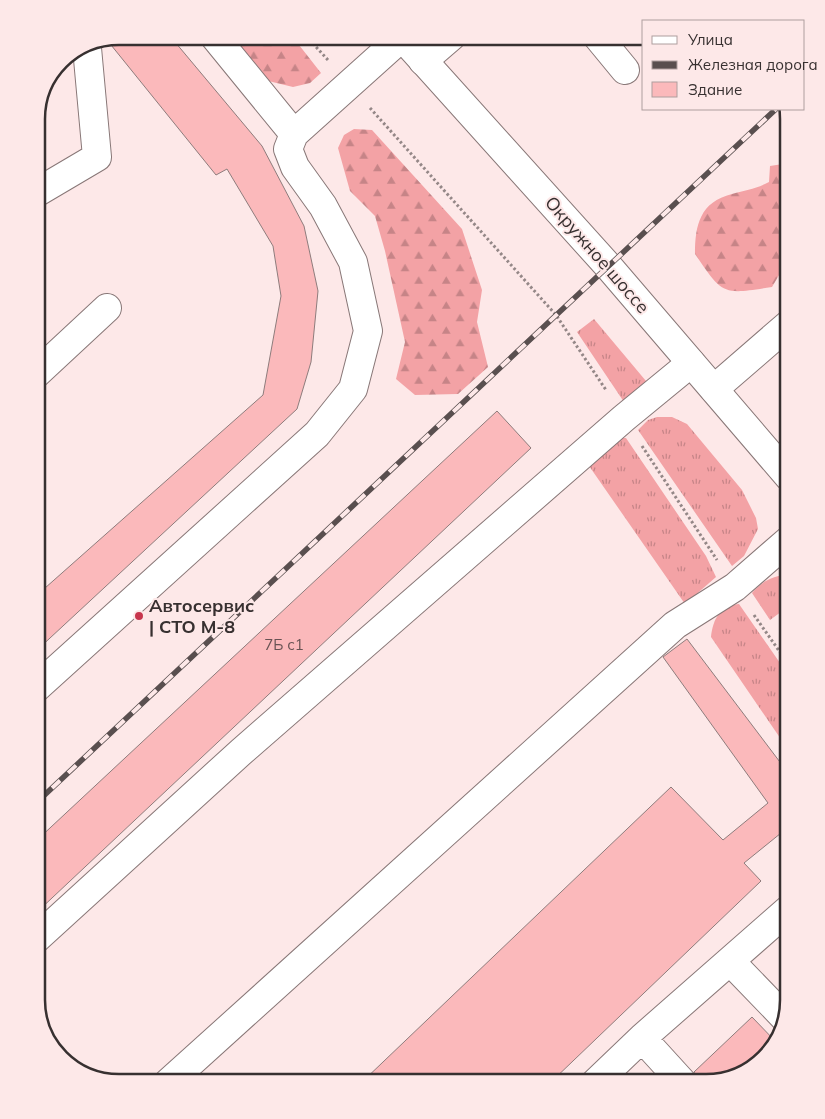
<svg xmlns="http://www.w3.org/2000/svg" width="825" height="1119" font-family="Mulish,sans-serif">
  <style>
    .grass { fill: url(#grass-tufts) }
    .forest { fill: url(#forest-firs) }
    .building { fill: #fbb9bb; stroke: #8e7c7c }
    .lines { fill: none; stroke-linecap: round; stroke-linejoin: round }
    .minor-casing { stroke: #877; stroke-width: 30 }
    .major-casing { stroke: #877; stroke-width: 30 }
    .path { stroke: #948787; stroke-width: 3; stroke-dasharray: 2.5 2.5; stroke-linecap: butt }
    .minor { stroke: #fff; stroke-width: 28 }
    .major { stroke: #fff; stroke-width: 28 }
    .rail-casing { stroke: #594f4f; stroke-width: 5.5 }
    .rail { stroke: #fde8e8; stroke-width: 4; stroke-dasharray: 11; stroke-linecap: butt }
    .poi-dot { fill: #c7364d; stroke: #fde8e8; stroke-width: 2 }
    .labels { text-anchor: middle; stroke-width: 4; stroke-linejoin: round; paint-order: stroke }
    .number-label { font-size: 15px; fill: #685253 }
    .street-label { font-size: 18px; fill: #373030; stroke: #fde8e8 }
    .poi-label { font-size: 18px; font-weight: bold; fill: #373030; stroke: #fde8e8; text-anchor: start }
    .rim { fill: none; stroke: #373030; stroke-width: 2.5 }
  </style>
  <defs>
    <pattern id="grass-tufts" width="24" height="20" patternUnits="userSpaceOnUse" patternTransform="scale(1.25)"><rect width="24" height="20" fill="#f3a2a5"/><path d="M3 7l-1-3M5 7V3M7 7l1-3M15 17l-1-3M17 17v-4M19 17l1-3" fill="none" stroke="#c68487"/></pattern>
    <pattern id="forest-firs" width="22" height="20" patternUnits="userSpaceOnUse" patternTransform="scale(1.25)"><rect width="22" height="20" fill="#f3a2a5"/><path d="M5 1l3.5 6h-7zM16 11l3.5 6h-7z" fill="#c68487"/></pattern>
  </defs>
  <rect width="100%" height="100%" fill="#fde8e8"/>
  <path class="grass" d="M 594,319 L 646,381 L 638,393 L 624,402 L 577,332 Z
    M 657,417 L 672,417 L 687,424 L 742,490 L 756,518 L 758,529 L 744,556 L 732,566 L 638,430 L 648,420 Z
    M 618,438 L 626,438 L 706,556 L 716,577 L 685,604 L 587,463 Z
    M 789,574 L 789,606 L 770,620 L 752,593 C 762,581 773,576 789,574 Z
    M 739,604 L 789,676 L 789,751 L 711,637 C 713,620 719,606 739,604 Z"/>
  <path class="forest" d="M 212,36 L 292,36 L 321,73 L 310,83 L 293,87 L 256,78 Z
    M 354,129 L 372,130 L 462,229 L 482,290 L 477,322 L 488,367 L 458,394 L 415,395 L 396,379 L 405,342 L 385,251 L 375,216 L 350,191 L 338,148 L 344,135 Z
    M 789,163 L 789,254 L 788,260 L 772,287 C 722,295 723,295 695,254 C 695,225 700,202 732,194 C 746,190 756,189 769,182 L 770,166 Z"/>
  <path class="building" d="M 118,36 L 170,36 L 262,146 L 304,226 L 318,291 L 311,362 L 297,409 L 36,651 L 36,596 L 263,395 L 281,296 L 273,246 L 227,169 L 216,175 L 107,40 Z
    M 497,411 L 531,448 L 36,913 L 36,841 Z
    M 687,639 L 789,774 L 789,833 L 786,829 L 744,863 L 761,881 L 550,1083 L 361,1083 L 671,787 L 723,840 L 768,803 L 663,657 Z
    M 752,1017 L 777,1043 L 748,1072 L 707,1083 L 698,1083 L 694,1072 Z"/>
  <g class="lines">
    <g class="minor-casing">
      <path id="minor" d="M 214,36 L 294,134
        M 597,36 L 625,70
        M 423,61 L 452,36
        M 36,193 L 97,157 L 87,48
        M 36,374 L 107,308
        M 714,389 L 789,324
        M 36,688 L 317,434 L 353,389 L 368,331 L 353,262 L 323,206 L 295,167 L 288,149 L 294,134 L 402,37
        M 36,939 L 241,752 L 624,418 L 691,363
        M 730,961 L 784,1017
        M 168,1083 L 675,625 L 735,587 L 789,540
        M 595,1083 L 642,1038
        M 683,1083 L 642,1038 L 789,909"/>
    </g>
    <g class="major-casing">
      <path id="major" d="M 401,36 L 609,267 L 789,477"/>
    </g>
    <path class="path" d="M 306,36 L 328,60
      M 370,108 L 556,315 L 606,390
      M 642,446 L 717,560
      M 754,615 L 789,665"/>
    <use href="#minor" class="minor"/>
    <use href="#major" class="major"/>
    <g class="rail-casing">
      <path id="rail" d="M 36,803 L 776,109"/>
    </g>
    <use href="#rail" class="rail"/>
  </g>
  <circle class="poi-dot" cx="139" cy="616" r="5"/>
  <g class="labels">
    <g class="number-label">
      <text x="284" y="650">7Б с1</text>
    </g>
    <g class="street-label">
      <text transform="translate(597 255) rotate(49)" y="6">Окружное шоссе</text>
    </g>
    <g class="poi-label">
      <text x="149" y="612">Автосервис<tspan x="149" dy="21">| СТО М-8</tspan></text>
    </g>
  </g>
  <path d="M0 0H825V1119H0ZM119 45H706A74 74 0 0 1 780 119V1000A74 74 0 0 1 706 1074H119A74 74 0 0 1 45 1000V119A74 74 0 0 1 119 45Z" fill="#fde8e8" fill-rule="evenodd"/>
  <path class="rim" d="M119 45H706A74 74 0 0 1 780 119V1000A74 74 0 0 1 706 1074H119A74 74 0 0 1 45 1000V119A74 74 0 0 1 119 45Z"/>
  <rect x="642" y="20" width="162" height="90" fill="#fde8e8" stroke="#ae9e9e"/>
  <rect x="652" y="36" width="25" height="8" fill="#ffffff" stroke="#ae9e9e"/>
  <text x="688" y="45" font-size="15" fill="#373030">Улица</text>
  <rect x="652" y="61" width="25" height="8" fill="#594f4f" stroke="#ae9e9e"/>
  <text x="688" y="70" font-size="15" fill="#373030">Железная дорога</text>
  <rect x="652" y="82" width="25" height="15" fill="#fbb9bb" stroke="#ae9e9e"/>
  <text x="688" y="95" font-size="15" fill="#373030">Здание</text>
</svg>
